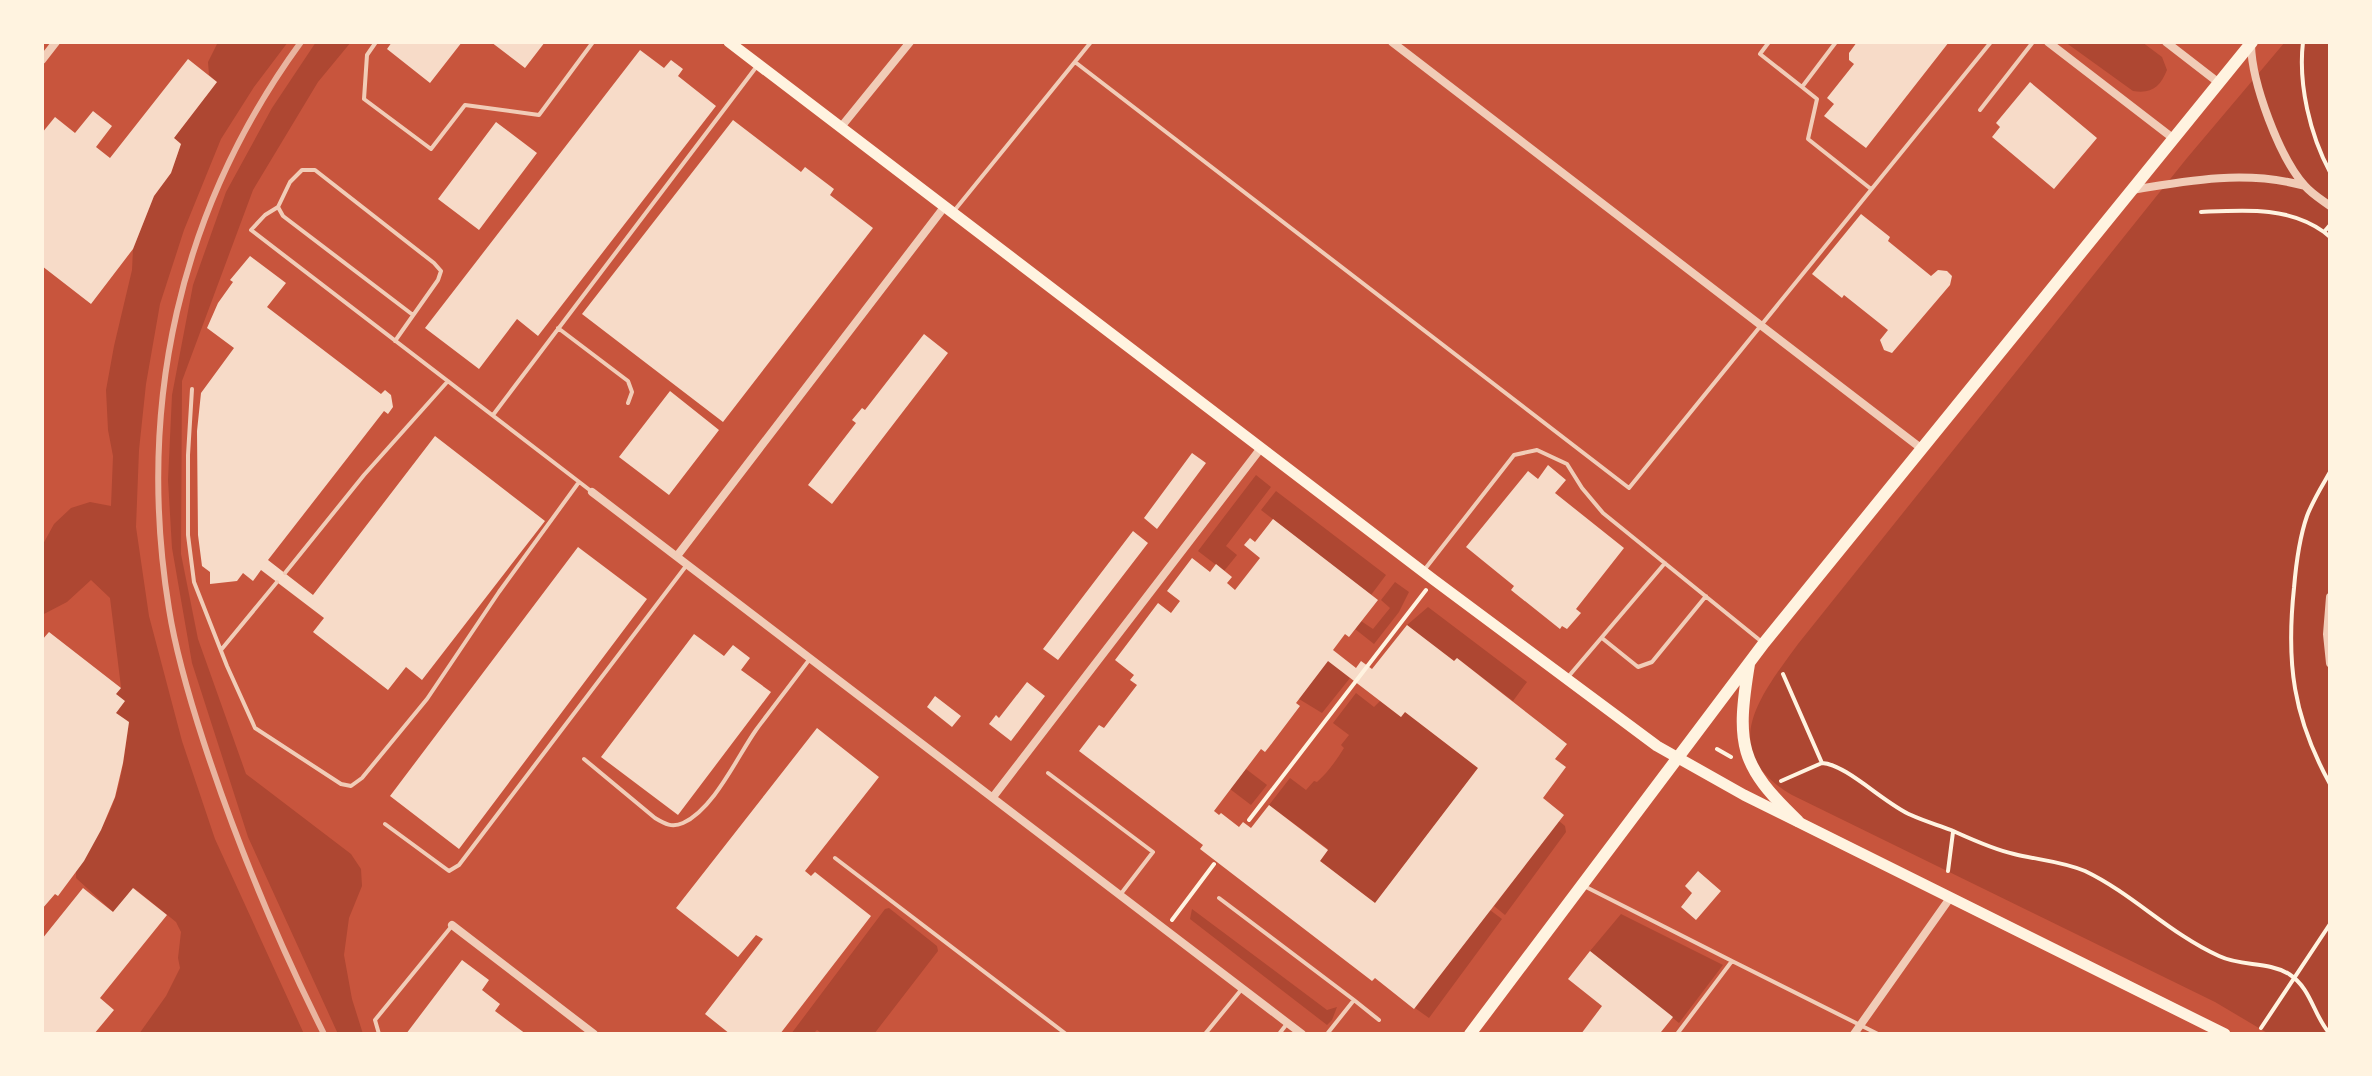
<svg xmlns="http://www.w3.org/2000/svg" width="2372" height="1076" font-family="'Archivo Narrow',sans-serif">
  <style>
    .green { fill: #ae4732 }
    .building { fill: #f7dbc8; fill-rule: evenodd }
    .lines { fill: none; stroke-linecap: round; stroke-linejoin: round }
    .path { stroke: #fff3e0; stroke-width: 4 }
    .service { stroke: #f1ccb7; stroke-width: 4 }
    .minor { stroke: #f1ccb7; stroke-width: 8 }
    .secondary { stroke: #fff3e0; stroke-width: 11 }
    .primary { stroke: #fff3e0; stroke-width: 12 }
    .rail { stroke: #e9b49f; stroke-width: 6 }
  </style>
  <rect width="100%" height="100%" fill="#c8553d"/>
  <path class="green" d="M 218,42 L 288,42 L 254,87 L 221,139 L 184,230 L 160,304 L 146,384 L 139,450 L 136,527 L 149,616 L 182,741 L 215,839 L 304,1034 L 139,1034 L 166,996 L 180,968 L 178,958 L 181,932 L 176,922 L 134,888 L 113,912 L 76,878 L 76,871 C 90,848 106,824 115,798 C 123,774 125,748 129,723 L 116,713 L 116,694 L 121,687 L 110,598 L 91,580 L 67,602 L 42,615 L 42,546 L 54,524 L 71,508 L 90,502 L 111,506 L 113,456 L 108,430 L 106,390 L 114,346 L 132,270 L 133,249 L 154,196 L 171,173 L 181,144 L 174,138 L 217,82 L 209,75 L 208,62 Z
    M 316,42 L 351,42 L 318,82 L 253,190 L 182,381 L 181,554 L 198,639 L 246,774 L 351,854 L 361,869 L 362,886 L 349,918 L 344,955 L 352,999 L 363,1034 L 338,1034 L 248,837 L 192,663 L 172,548 L 168,480 L 172,395 L 193,285 L 226,192 L 272,108 Z
    M 2065,42 L 2142,42 L 2162,57 L 2167,70 C 2160,87 2152,94 2133,91 Z
    M 2285,42 L 2330,42 L 2330,1034 L 2269,1034 L 2215,1002 L 1792,795 C 1715,750 1761,695 1798,644 L 2187,158 Z
    M 1256,475 L 1271,487 L 1226,546 L 1237,555 L 1224,571 L 1198,551 Z
    M 1276,491 L 1386,575 L 1371,595 L 1261,510 Z
    M 1395,582 L 1409,592 L 1399,612 L 1374,644 L 1355,629 L 1361,621 L 1373,629 L 1390,608 L 1381,600 Z
    M 1428,607 L 1527,682 L 1513,701 L 1457,658 L 1454,661 L 1407,625 Z
    M 1328,661 L 1350,678 L 1322,713 L 1299,699 Z
    M 1356,693 L 1374,707 L 1380,701 L 1401,717 L 1405,712 L 1478,768 L 1375,903 L 1320,861 L 1328,849 L 1269,805 L 1290,778 L 1306,790 L 1314,781 L 1317,782 C 1328,772 1336,761 1344,748 L 1341,745 L 1349,735 L 1333,723 Z
    M 1246,769 L 1267,785 L 1251,805 L 1230,789 Z
    M 1559,821 L 1565,826 L 1566,832 L 1505,915 L 1494,906 Z
    M 889,908 L 937,946 L 938,951 L 874,1034 L 823,1034 L 817,1030 L 813,1034 L 791,1034 L 885,909 Z
    M 1192,909 L 1327,1010 L 1337,1007 L 1332,1020 L 1327,1025 L 1190,919 Z
    M 1490,910 L 1502,919 L 1429,1018 L 1415,1008 Z
    M 1621,914 L 1723,965 L 1679,1023 L 1590,951 Z"/>
  <path class="building" d="M 392,42 L 462,42 L 430,83 L 387,49 Z
    M 491,42 L 545,42 L 525,68 Z
    M 1857,42 L 1949,42 L 1866,148 L 1824,116 L 1834,104 L 1827,98 L 1854,64 L 1849,60 L 1849,53 Z
    M 640,50 L 664,68 L 671,60 L 683,69 L 678,76 L 716,106 L 538,336 L 517,319 L 479,369 L 425,328 Z
    M 188,59 L 217,82 L 174,138 L 181,144 L 171,173 L 154,196 L 133,249 L 91,304 L 42,266 L 42,133 L 55,117 L 75,133 L 93,111 L 112,126 L 96,147 L 110,158 Z
    M 2030,82 L 2097,138 L 2054,189 L 1992,137 L 2000,127 L 1996,123 Z
    M 733,120 L 801,172 L 805,167 L 834,189 L 830,195 L 873,228 L 723,422 L 582,314 Z
    M 496,122 L 537,153 L 479,230 L 438,199 Z
    M 1861,214 L 1890,237 L 1888,241 L 1931,276 L 1938,270 L 1947,271 L 1952,276 L 1950,285 L 1892,353 L 1884,350 L 1880,340 L 1888,330 L 1844,295 L 1842,298 L 1812,274 Z
    M 250,256 L 286,283 L 267,307 L 381,394 L 385,390 L 391,395 L 393,407 L 388,414 L 384,411 L 268,560 L 313,595 L 435,436 L 545,521 L 422,680 L 406,667 L 388,690 L 313,632 L 324,618 L 261,570 L 253,581 L 243,573 L 237,581 L 210,584 L 210,572 L 202,566 L 198,535 L 197,431 L 201,393 L 234,348 L 207,328 L 218,303 L 233,282 L 230,280 Z
    M 924,334 L 948,353 L 832,504 L 808,485 L 856,423 L 852,420 L 862,408 L 865,410 Z
    M 670,391 L 719,430 L 669,495 L 619,457 Z
    M 1192,453 L 1206,463 L 1157,529 L 1144,518 Z
    M 1548,465 L 1566,480 L 1555,493 L 1624,548 L 1576,609 L 1581,613 L 1567,629 L 1562,626 L 1560,629 L 1511,590 L 1514,586 L 1466,547 L 1528,471 L 1538,479 Z
    M 1273,519 L 1378,600 L 1349,637 L 1345,634 L 1333,650 L 1356,668 L 1361,661 L 1372,669 L 1407,625 L 1454,661 L 1457,658 L 1567,744 L 1555,759 L 1566,767 L 1543,798 L 1564,815 L 1414,1009 L 1375,978 L 1372,981 L 1200,849 L 1203,845 L 1079,751 L 1099,725 L 1104,728 L 1137,685 L 1130,680 L 1134,675 L 1115,660 L 1158,603 L 1171,613 L 1180,601 L 1167,591 L 1192,558 L 1210,572 L 1216,564 L 1232,577 L 1227,583 L 1235,590 L 1260,558 L 1244,545 L 1250,538 L 1255,542 ZM 1328,661 L 1401,717 L 1405,712 L 1478,768 L 1375,903 L 1320,861 L 1328,850 L 1269,805 L 1251,828 L 1243,822 L 1239,827 L 1221,813 L 1219,815 L 1214,811 L 1261,749 L 1265,752 L 1269,747 L 1300,706 L 1296,703 Z
    M 1133,531 L 1148,543 L 1058,660 L 1043,649 Z
    M 578,547 L 647,599 L 459,849 L 390,796 Z
    M 49,632 L 121,688 L 116,694 L 125,701 L 116,713 L 129,722 L 123,763 L 115,797 L 101,830 L 84,861 L 58,896 L 55,894 L 42,909 L 42,640 Z
    M 694,634 L 724,656 L 733,645 L 750,658 L 741,670 L 771,692 L 678,815 L 601,757 Z
    M 1027,682 L 1045,696 L 1011,741 L 989,724 L 996,715 L 999,718 Z
    M 935,696 L 961,716 L 952,727 L 927,707 Z
    M 817,728 L 879,777 L 805,871 L 811,876 L 815,872 L 871,916 L 780,1034 L 730,1034 L 705,1014 L 763,939 L 756,935 L 738,957 L 676,908 Z
    M 1698,871 L 1721,891 L 1696,920 L 1681,907 L 1692,893 L 1685,886 Z
    M 83,888 L 113,912 L 133,888 L 167,915 L 100,998 L 114,1010 L 94,1034 L 42,1034 L 42,939 Z
    M 1590,951 L 1673,1017 L 1661,1032 L 1663,1034 L 1581,1034 L 1602,1006 L 1568,979 Z
    M 462,960 L 489,980 L 482,990 L 500,1004 L 495,1011 L 526,1034 L 406,1034 Z"/>
  <g class="lines">
    <path class="path" d="M 2303,42 C 2298,84 2310,135 2330,172
      M 2201,212 C 2244,210 2288,206 2324,232
      M 2330,225 L 2324,232 L 2330,237
      M 2330,472 C 2322,486 2313,500 2307,516 C 2299,539 2296,564 2294,588 C 2286,663 2293,717 2330,784
      M 1783,674 L 1822,763
      M 1717,749 L 1731,757
      M 1781,781 L 1822,763 C 1846,764 1885,804 1911,815 C 1924,821 1938,825 1951,830 C 1971,839 1992,849 2014,854 C 2038,860 2061,861 2085,871 C 2133,894 2170,934 2219,956 C 2242,967 2267,961 2289,974 C 2312,989 2313,1015 2330,1034
      M 1249,820 L 1426,590
      M 1948,871 L 1953,832
      M 1172,920 L 1214,864
      M 2261,1028 L 2330,924"/>
    <path class="service" d="M 376,42 L 367,55 L 364,99 L 431,149 L 465,105 L 539,115 L 593,42
      M 1769,42 L 1760,54 L 1802,87 L 1836,42
      M 1075,62 L 1629,488 L 1991,42
      M 1802,87 L 1817,99 L 1808,139 L 1871,189
      M 1980,110 L 2033,42
      M 278,207 L 265,215 L 251,230 L 591,491
      M 954,211 L 1091,42
      M 558,328 L 628,381 L 632,392 L 628,403
      M 395,341 L 438,280 L 441,271 L 434,263 L 315,170 L 302,170 L 290,182 L 278,207 L 283,216 L 413,315
      M 192,389 L 188,455 L 188,535 L 194,582 L 227,666 L 255,728 L 341,784 L 351,786 L 362,778 L 427,699 L 499,592 L 579,482
      M 493,415 L 757,66
      M 1425,569 L 1514,455 L 1537,450 L 1567,464 L 1582,488 L 1603,513 L 1762,642
      M 285,573 L 364,475 L 448,381
      M 1602,638 L 1638,667 L 1652,662 L 1706,596
      M 221,650 L 277,582
      M 1568,677 L 1665,563
      M 584,759 L 655,818 C 665,824 672,828 683,823 C 714,809 737,757 756,730 C 773,707 791,684 809,660
      M 1048,773 L 1153,852 L 1120,895
      M 385,824 L 449,871 L 459,865 L 686,566
      M 835,858 L 1066,1034
      M 1584,886 L 1732,961
      M 1219,898 L 1354,1000 L 1327,1034
      M 1354,1000 L 1379,1020
      M 379,1034 L 375,1020 L 451,927
      M 1205,1034 L 1241,990
      M 1279,1034 L 1286,1025
      M 1677,1034 L 1732,961 L 1878,1034"/>
    <path class="minor" d="M 1392,42 L 1922,449
      M 2048,42 L 2174,139
      M 2166,42 L 2219,83
      M 2251,45 C 2252,83 2279,157 2305,186 C 2312,194 2322,200 2330,206
      M 42,60 L 56,42
      M 841,127 L 910,42
      M 2132,190 C 2190,180 2248,170 2305,186
      M 592,492 L 1302,1034
      M 677,556 L 945,206
      M 2330,597 L 2327,634 L 2330,663
      M 993,797 L 1261,448
      M 452,925 L 594,1034
      M 1854,1034 L 1950,898"/>
    <path class="secondary" d="M 729,42 L 1434,580 L 1657,746 L 1744,795 L 2225,1034"/>
    <path class="primary" d="M 1749,664 C 1736,744 1739,765 1798,821
      M 1470,1034 L 1764,643 L 2252,42"/>
    <path class="rail" d="M 301,42 C 179,209 136,406 169,609 C 176,654 190,700 204,743 C 237,844 277,940 324,1034"/>
  </g>
  <rect width="2372" height="1076" fill="none" stroke="#fff3e0" stroke-width="88"/>
</svg>
